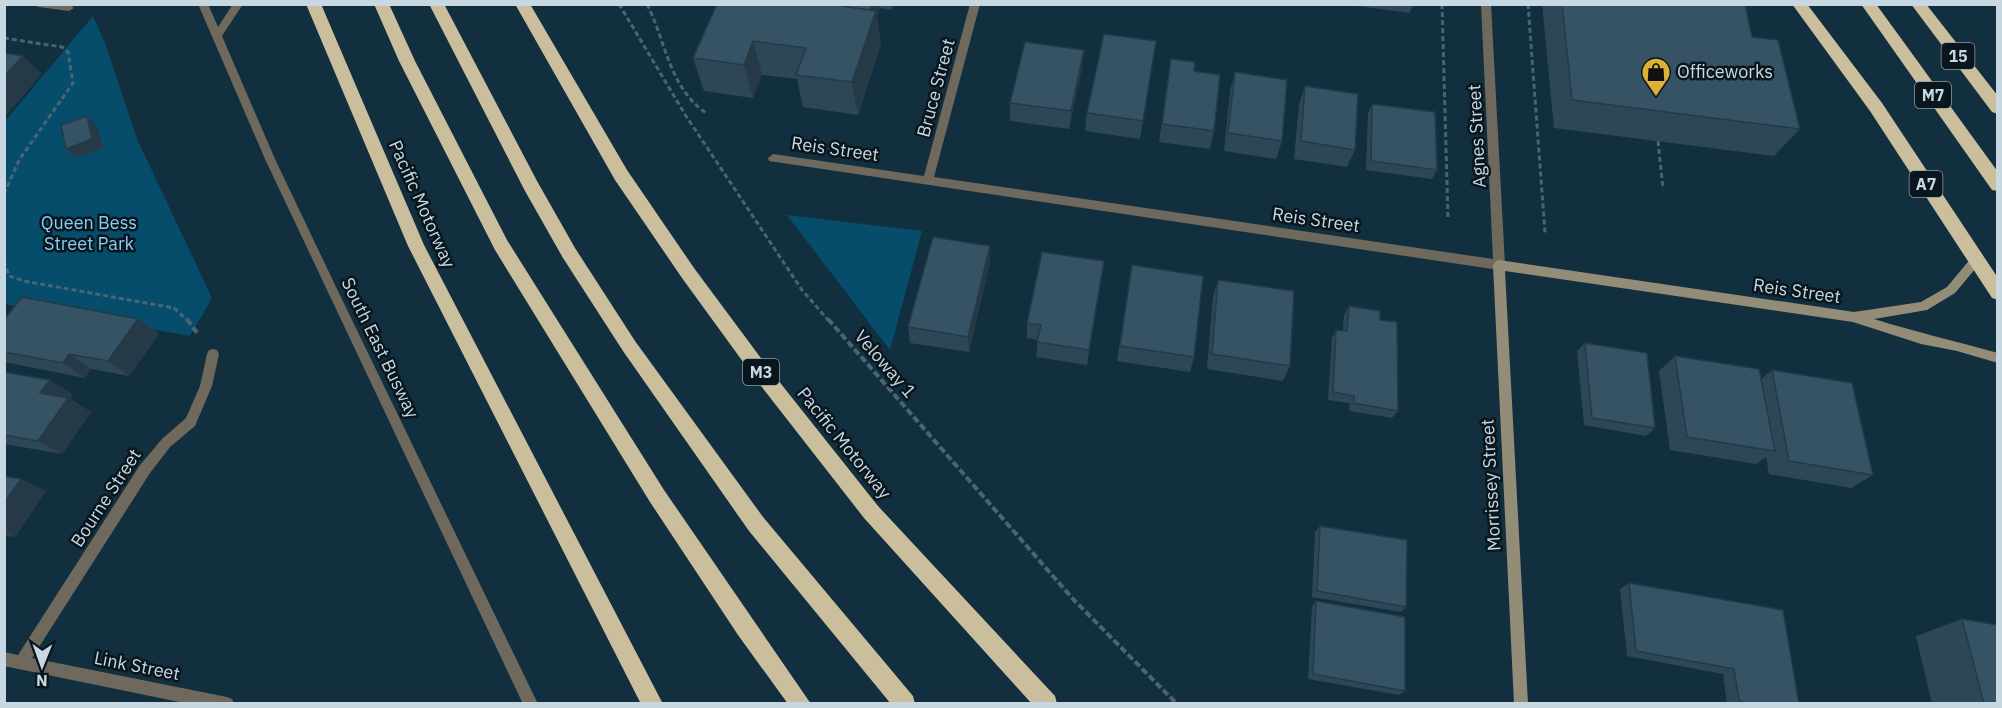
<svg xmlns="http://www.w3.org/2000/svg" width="2002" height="708" font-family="'IBM Plex Sans',sans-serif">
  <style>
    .green { fill: #064d6c }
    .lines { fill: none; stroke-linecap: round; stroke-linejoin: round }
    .path-far1 { stroke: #4b6472; stroke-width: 3; stroke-dasharray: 5 3; stroke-linecap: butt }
    .path { stroke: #4b6472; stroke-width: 4; stroke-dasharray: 7 3; stroke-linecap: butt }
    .lane { fill: #6e695c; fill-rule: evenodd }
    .street { fill: #6e695c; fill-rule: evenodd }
    .secondary { fill: #938c77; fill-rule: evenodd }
    .highway { fill: #cabe9d; fill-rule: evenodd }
    .wall { fill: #2e4756 }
    .shaded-wall { fill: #253a46 }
    .building { fill: #355364; stroke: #253a46; stroke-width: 1.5 }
    .labels { text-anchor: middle; stroke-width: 5; stroke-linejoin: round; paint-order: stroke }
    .shield { fill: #09161d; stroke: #8f9ea8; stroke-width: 1.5 }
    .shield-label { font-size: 16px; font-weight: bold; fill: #c8d8e3 }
    .poi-label { font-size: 18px; fill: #c8d8e3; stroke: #09161d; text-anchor: start }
    .street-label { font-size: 18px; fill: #c8d8e3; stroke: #09161d }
    .park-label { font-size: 18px; fill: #8dccf2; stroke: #09161d }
  </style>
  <rect width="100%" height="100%" fill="#122f3f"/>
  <path class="green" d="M 93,16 L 105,43 L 137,139 L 212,298 L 190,336 L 5,304 L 5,121 Z
    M 787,215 L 922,231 L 890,350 Z"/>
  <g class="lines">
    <path class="path-far1" d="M 619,4 L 686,116 L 802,290 L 829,321
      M 647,4 C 666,42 669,87 706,113
      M 1442,4 L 1448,219
      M 1528,4 L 1545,233
      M 4,38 L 62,47 L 68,52 L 73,83 L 19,160 L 4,194
      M 1658,141 L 1663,189
      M 4,261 L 9,276 L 24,281 L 174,308 L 188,321"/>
    <path class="path" d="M 187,319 L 198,334
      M 828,319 L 1073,599 L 1177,704"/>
    <path class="lane" d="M 198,4 L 208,4 L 218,27 L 233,4 L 243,4 L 222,36 L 275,159 L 336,287 L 538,704 L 523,704 L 265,159 Z"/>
    <path class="street" d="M 34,4 L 69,4 L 74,8 L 69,11 L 39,7 Z
      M 970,4 L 980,4 L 934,177 L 1493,259 L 1481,4 L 1491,4 L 1505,265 L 1503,268 L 1499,270 L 769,161 L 768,158 L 773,154 L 924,176 Z
      M 213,349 L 217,350 L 219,354 L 212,386 L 195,426 L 170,447 L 150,473 L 32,658 L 227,697 L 232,699 L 234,704 L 189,704 L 4,666 L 4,652 L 18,655 L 140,465 L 162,439 L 186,418 L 200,386 L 207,354 L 209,350 Z"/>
    <path class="secondary" d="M 1976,255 L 1980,257 L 1982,260 L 1980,263 L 1955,293 L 1927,310 L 1874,319 C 1915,332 1956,341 1998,353 L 1998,363 L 1957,351 L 1921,344 L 1853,322 L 1505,271 L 1528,704 L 1514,704 L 1493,265 L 1495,262 L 1499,260 L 1854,312 L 1921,302 L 1947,287 L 1972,257 Z"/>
    <path class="highway" d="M 306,4 L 321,4 L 424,245 L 663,704 L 641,704 L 408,246 Z
      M 374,4 L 389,4 L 415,61 L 507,240 L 664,490 L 811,704 L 788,704 L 738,635 L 650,502 L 495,250 L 399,61 Z
      M 429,4 L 444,4 L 537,181 L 575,248 L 635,341 L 763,517 L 913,696 L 915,704 L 891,704 L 749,531 L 623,351 L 563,258 L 525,191 Z
      M 515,4 L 530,4 L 627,170 L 694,268 L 766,365 L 878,506 L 1055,696 L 1057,704 L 1032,704 L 864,518 L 754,377 L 682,278 L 615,180 Z
      M 1792,4 L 1807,4 L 1882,103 L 1998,278 L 1998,300 L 1992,298 L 1870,111 Z
      M 1861,4 L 1876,4 L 1998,172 L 1998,191 L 1992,190 Z
      M 1911,4 L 1926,4 L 1998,96 L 1998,114 L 1992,112 Z"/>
  </g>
  <path class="wall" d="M 717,4 L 893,4 L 891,10 L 880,8 L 877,17 L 881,44 L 858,115 L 803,107 L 797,79 L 762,75 L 753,98 L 704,91 L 693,58 Z
    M 1343,4 L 1413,4 L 1410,13 Z
    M 1542,4 L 1745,4 L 1752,37 L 1800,129 L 1774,156 L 1554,128 Z
    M 1156,41 L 1140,139 L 1085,131 L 1087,113 Z
    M 1084,50 L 1082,68 L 1069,129 L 1010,121 L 1010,103 Z
    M 1171,59 L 1194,71 L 1214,131 L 1210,149 L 1159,142 Z
    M 1235,72 L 1282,141 L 1276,159 L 1224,151 L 1230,91 Z
    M 1305,86 L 1355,150 L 1347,167 L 1294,159 L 1299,104 Z
    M 1372,104 L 1437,170 L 1432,179 L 1366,170 L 1368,113 Z
    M 1104,261 L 1087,365 L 1036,357 L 1038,340 L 1027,338 L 1027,323 Z
    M 990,262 L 969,352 L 910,343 L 908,327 Z
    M 1132,265 L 1194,357 L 1190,372 L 1117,361 Z
    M 1218,280 L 1290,366 L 1283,381 L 1207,369 L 1213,296 Z
    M 1349,306 L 1380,320 L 1398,411 L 1392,418 L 1349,411 L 1350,403 L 1328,400 L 1332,338 L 1336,330 L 1343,331 L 1344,315 Z
    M 138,319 L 159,334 L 129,376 L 91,369 L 85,378 L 4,362 L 4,320 Z
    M 1585,343 L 1655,428 L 1646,436 L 1584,425 L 1577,351 Z
    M 1675,356 L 1761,379 L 1772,370 L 1873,475 L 1851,488 L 1769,474 L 1766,457 L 1756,464 L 1670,450 L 1659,371 Z
    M 4,372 L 73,394 L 70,399 L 91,412 L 62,454 L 4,444 Z
    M 4,476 L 46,491 L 15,537 L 4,535 Z
    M 1320,526 L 1406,607 L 1401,612 L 1312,597 L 1315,532 Z
    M 1629,583 L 1799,704 L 1727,704 L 1723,674 L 1627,656 L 1620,589 Z
    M 1316,601 L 1405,691 L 1399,695 L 1308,679 L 1312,607 Z
    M 1962,619 L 1998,704 L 1932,704 L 1916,636 Z"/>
  <path class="shaded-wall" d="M 872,4 L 880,4 L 880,8 L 877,17 L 881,44 L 858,115 L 852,82 L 867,18 Z
    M 753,41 L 762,75 L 753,98 L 744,65 Z
    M 1084,50 L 1082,68 L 1069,129 L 1071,111 Z
    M 23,56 L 42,74 L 4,118 L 4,76 Z
    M 87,116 L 97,126 L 103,148 L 77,158 L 66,149 Z
    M 990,246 L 990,262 L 969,352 L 968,337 Z
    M 138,319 L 159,334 L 129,376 L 108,361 Z
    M 69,354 L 91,369 L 85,378 L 63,363 Z
    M 50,380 L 73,394 L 70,399 L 91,412 L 62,454 L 38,441 L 40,393 Z
    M 21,479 L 46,491 L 15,537 L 4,532 L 4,503 Z"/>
  <path class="building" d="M 717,4 L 828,4 L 876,11 L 852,82 L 796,75 L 806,48 L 753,41 L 744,65 L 693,58 Z
    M 828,4 L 872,4 L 870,10 Z
    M 1562,4 L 1745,4 L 1752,37 L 1778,40 L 1800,129 L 1572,100 Z
    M 1104,34 L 1156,41 L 1143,121 L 1087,113 Z
    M 1025,42 L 1084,50 L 1071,111 L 1010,103 Z
    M 4,53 L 23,56 L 4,76 Z
    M 1171,59 L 1195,62 L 1194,71 L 1220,75 L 1214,131 L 1162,124 Z
    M 1235,72 L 1287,80 L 1282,141 L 1228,133 Z
    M 1305,86 L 1358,94 L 1355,150 L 1301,141 Z
    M 1372,104 L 1435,112 L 1437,170 L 1371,161 Z
    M 87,116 L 92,139 L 66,149 L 61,125 Z
    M 933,237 L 990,246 L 968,337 L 908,327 Z
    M 1042,252 L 1104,261 L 1089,350 L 1037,342 L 1041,325 L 1027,323 Z
    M 1132,265 L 1203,276 L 1194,357 L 1120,346 Z
    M 1218,280 L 1294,291 L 1290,366 L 1212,354 Z
    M 22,297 L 138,319 L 108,361 L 69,354 L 63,363 L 4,352 L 4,320 Z
    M 1349,306 L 1380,311 L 1380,320 L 1397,322 L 1398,411 L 1354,403 L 1354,396 L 1333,392 L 1336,330 L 1347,331 Z
    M 1585,343 L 1647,353 L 1655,428 L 1592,418 Z
    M 1675,356 L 1759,369 L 1775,451 L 1687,437 Z
    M 1772,370 L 1852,383 L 1873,475 L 1789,461 Z
    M 4,372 L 50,380 L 40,393 L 68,398 L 38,441 L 4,435 Z
    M 4,476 L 21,479 L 4,503 Z
    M 1320,526 L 1407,540 L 1406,607 L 1317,591 Z
    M 1629,583 L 1783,610 L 1799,704 L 1751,704 L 1739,701 L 1734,669 L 1636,651 Z
    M 1316,601 L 1405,617 L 1405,691 L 1313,674 Z
    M 1962,619 L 1998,625 L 1998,704 L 1984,704 Z"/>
  <defs>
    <g id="shop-pin" transform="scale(1.5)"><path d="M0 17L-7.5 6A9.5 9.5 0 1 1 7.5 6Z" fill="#dbb233" stroke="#09161d"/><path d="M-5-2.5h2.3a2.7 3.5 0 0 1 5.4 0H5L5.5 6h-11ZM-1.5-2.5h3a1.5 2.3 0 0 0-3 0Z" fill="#111"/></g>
  </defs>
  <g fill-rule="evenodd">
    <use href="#shop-pin" x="1656" y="72"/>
  </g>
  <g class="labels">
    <g class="shield">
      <rect x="1941.5" y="43" width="33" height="26" rx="4.5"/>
      <rect x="1915" y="82" width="36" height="26" rx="4.5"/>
      <rect x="1909.5" y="171" width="33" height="26" rx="4.5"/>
      <rect x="743" y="359" width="36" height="26" rx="4.5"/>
    </g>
    <g class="shield-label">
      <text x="1958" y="62">15</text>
      <text x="1933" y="101">M7</text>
      <text x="1926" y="190">A7</text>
      <text x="761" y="378">M3</text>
    </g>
    <g class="poi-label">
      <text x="1677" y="78">Officeworks</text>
    </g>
    <g class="street-label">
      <text transform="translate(936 88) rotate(-75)" y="6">Bruce Street</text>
      <text transform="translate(1477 136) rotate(-93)" y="6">Agnes Street</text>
      <text transform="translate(835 149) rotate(8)" y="6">Reis Street</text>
      <text transform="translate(422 204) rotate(66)" y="6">Pacific Motorway</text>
      <text transform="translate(1316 220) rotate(8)" y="6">Reis Street</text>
      <text transform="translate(1797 291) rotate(8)" y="6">Reis Street</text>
      <text transform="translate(380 348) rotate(64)" y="6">South East Busway</text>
      <text transform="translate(885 364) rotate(49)" y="6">Veloway 1</text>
      <text transform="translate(844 443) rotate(51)" y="6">Pacific Motorway</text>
      <text transform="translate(1491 485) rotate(-93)" y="6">Morrissey Street</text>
      <text transform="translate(106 498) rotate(-57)" y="6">Bourne Street</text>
      <text transform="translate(137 666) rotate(11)" y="6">Link Street</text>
    </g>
    <g class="park-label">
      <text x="89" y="229">Queen Bess<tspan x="89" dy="21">Street Park</tspan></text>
    </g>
  </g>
  <rect width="2002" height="708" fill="none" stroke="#c8d8e3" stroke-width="12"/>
  <g transform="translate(42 666) rotate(181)" stroke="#09161d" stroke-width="4.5" paint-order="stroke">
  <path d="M0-4.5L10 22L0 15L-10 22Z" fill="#c8d8e3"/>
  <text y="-9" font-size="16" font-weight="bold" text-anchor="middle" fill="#c8d8e3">N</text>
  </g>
</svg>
